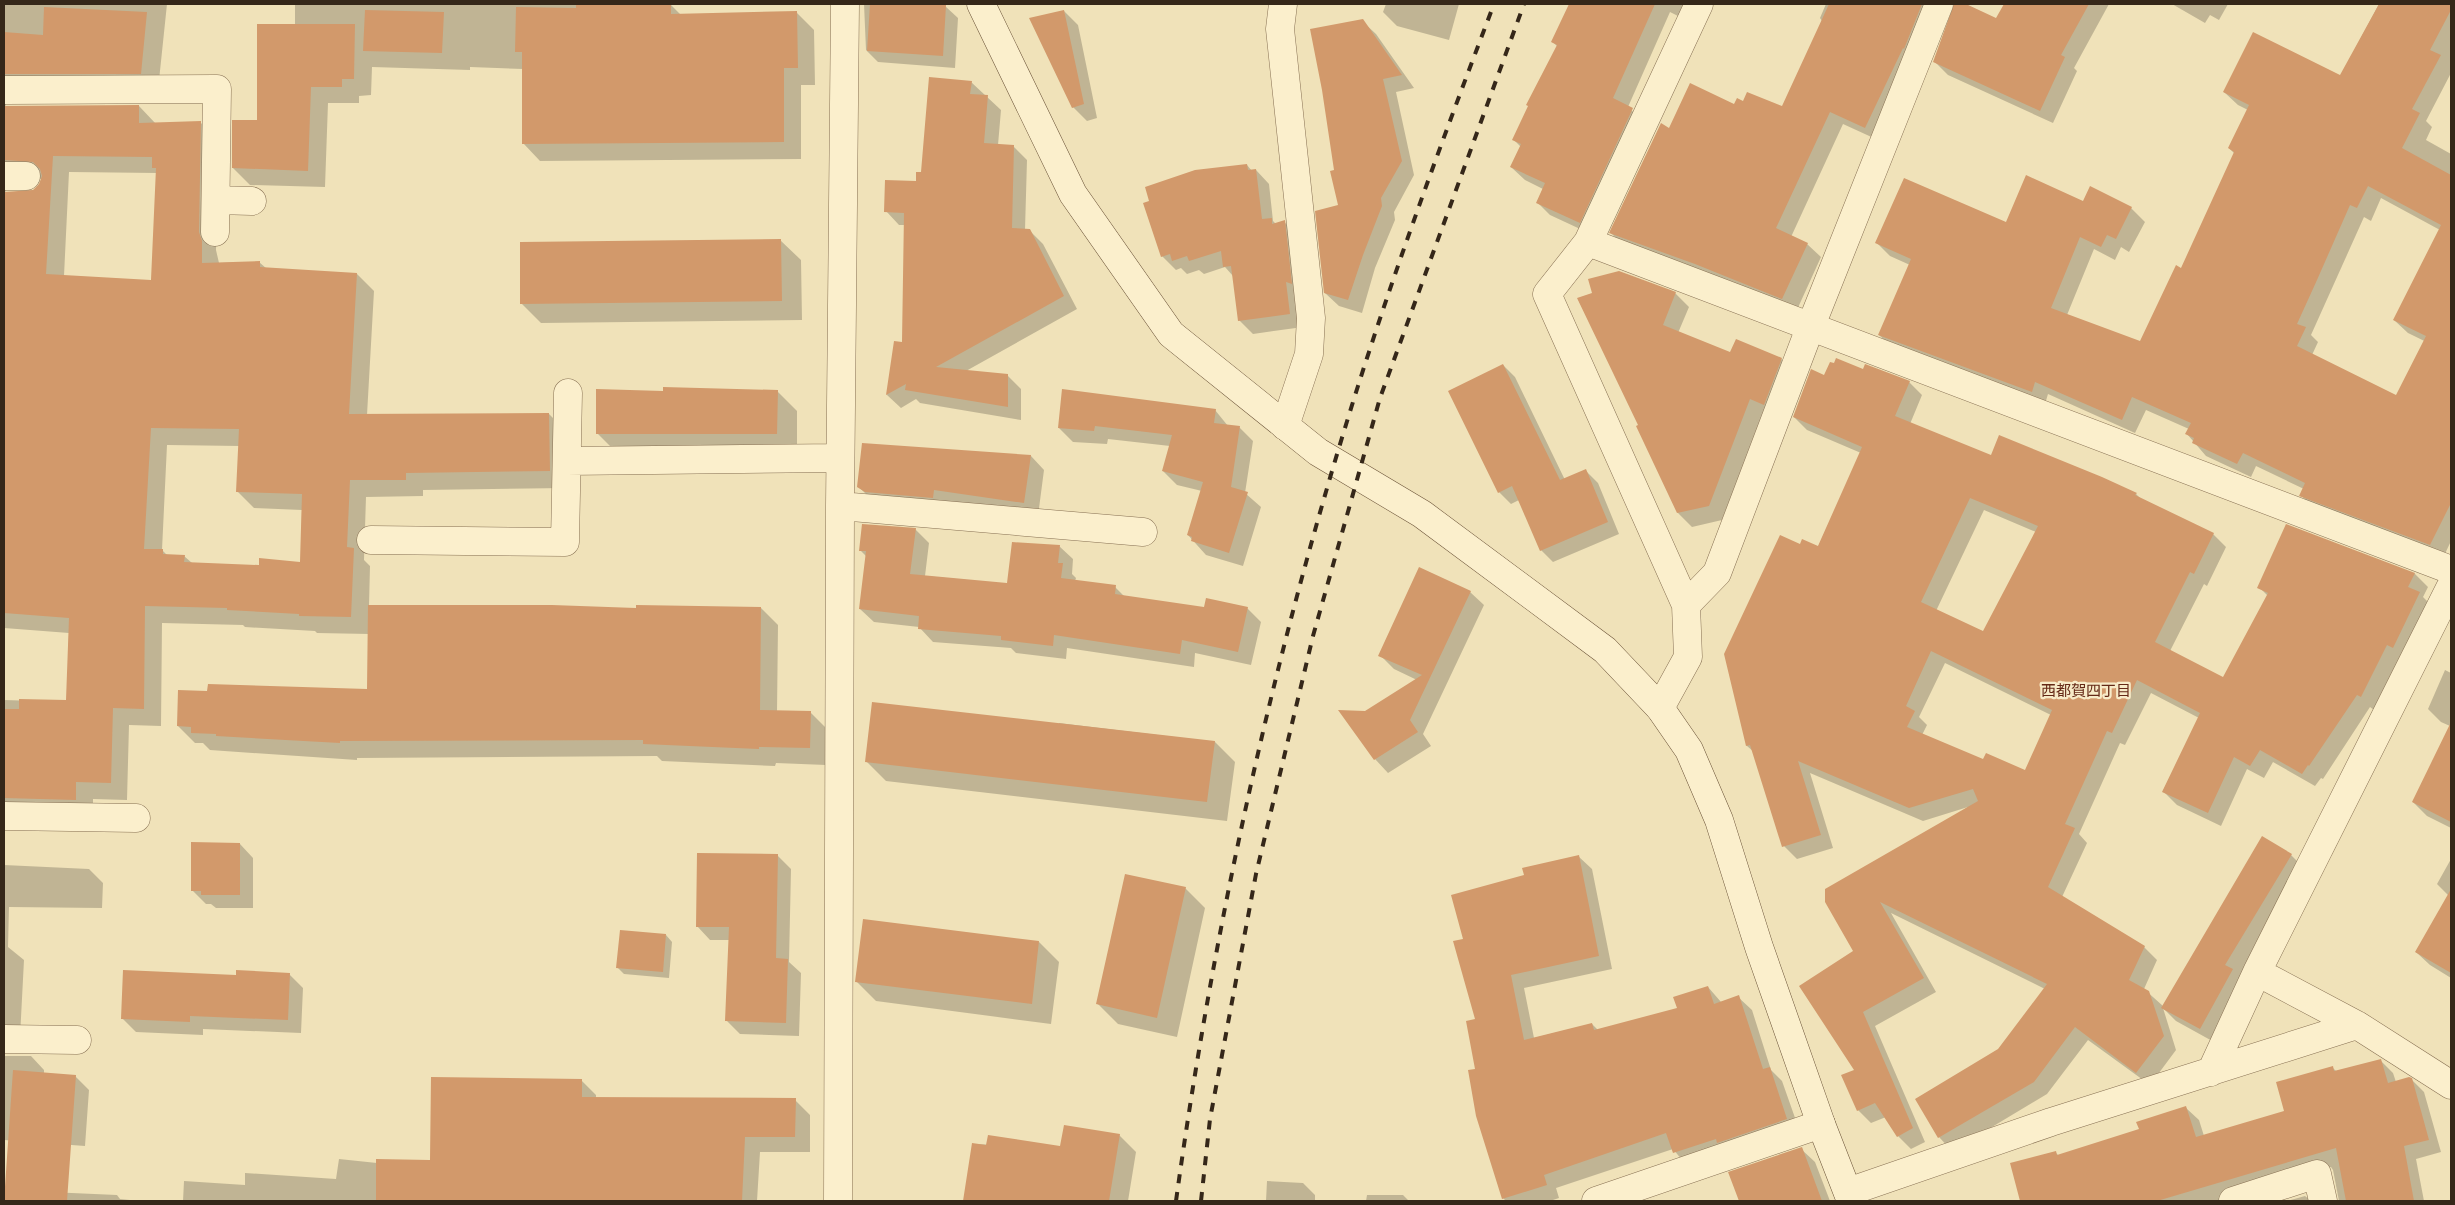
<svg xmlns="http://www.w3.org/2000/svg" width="2455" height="1205" font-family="Georgia,'Noto Sans JP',serif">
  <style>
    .shadow { fill: #0003; fill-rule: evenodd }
    .building { fill: #d2996b; fill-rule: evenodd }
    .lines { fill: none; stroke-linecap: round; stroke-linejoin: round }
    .street-casing { stroke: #877053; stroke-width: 29 }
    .secondary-casing { stroke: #695136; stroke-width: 29 }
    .street { stroke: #fbefcc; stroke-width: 28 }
    .secondary { stroke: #fbefcc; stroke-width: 28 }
    .rail { stroke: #352719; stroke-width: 4; stroke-dasharray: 9 9; stroke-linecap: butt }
    .labels { text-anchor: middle; stroke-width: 4.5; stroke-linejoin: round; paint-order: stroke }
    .neighbourhood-label { font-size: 15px; fill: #642916; stroke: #f7ebc8 }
  </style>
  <rect width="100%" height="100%" fill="#f0e2b9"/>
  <path class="shadow" d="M 4,4 L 167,4 L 158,90 L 8,99 L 5,107 L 139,106 L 156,124 L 200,122 L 218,140 L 216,250 L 219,263 L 259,262 L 267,269 L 357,274 L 374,291 L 367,415 L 549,414 L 566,431 L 566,488 L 423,490 L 423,496 L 366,497 L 364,560 L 370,566 L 369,606 L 637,609 L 761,608 L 778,625 L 777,712 L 810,712 L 827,729 L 826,765 L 776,763 L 775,766 L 662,761 L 657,756 L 357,758 L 357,760 L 210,750 L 203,743 L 195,743 L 178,726 L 369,691 L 369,634 L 317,633 L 315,631 L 245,627 L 243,625 L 162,623 L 161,726 L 129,725 L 127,800 L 93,799 L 93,817 L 4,814 L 4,700 L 67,702 L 69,633 L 4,628 ZM 69,172 L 157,173 L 153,281 L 64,276 ZM 22,177 L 42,179 L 41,184 L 35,190 L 5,193 L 7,186 ZM 167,445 L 240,446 L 237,491 L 254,508 L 302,510 L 301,564 L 260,567 L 192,563 L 184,556 L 168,556 L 162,550 Z
    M 295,4 L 671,5 L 681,15 L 797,13 L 814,30 L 815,85 L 801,85 L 801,159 L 540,161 L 523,143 L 523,69 L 470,67 L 470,70 L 372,67 L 371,95 L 359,96 L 359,103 L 328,103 L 325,187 L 250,185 L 233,168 L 259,122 L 295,25 Z
    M 864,4 L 945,6 L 958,18 L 955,68 L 878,62 L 866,50 Z
    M 1386,4 L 1459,4 L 1449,40 L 1397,26 L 1383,12 Z
    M 1570,4 L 1687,4 L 1680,17 L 1670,12 L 1628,107 L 1645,123 L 1593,235 L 1550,215 L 1537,202 L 1543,189 L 1525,180 L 1511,167 L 1521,147 L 1514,140 L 1558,47 L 1553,42 Z
    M 1826,4 L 1936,4 L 1878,140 L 1843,124 L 1791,237 L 1807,244 L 1821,257 L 1796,312 L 1624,246 L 1611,233 L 1669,129 L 1743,103 L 1783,107 L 1822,21 L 1820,18 Z
    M 2006,4 L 2109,4 L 2074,68 L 2077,71 L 2053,123 L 1948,75 L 1934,61 L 1997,20 Z
    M 2172,4 L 2228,4 L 2219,20 L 2210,15 L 2205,23 Z
    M 2379,4 L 2451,4 L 2451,73 L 2426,121 L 2432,127 L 2426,140 L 2451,154 L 2451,354 L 2408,333 L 2394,320 L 2440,230 L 2381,198 L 2371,221 L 2364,217 L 2311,335 L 2318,342 L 2312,355 L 2397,397 L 2423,345 L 2451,359 L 2451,541 L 2443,558 L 2314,509 L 2301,495 L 2304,489 L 2256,466 L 2251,477 L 2206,456 L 2187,434 L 2189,429 L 2146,410 L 2135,433 L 2048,394 L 2045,404 L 1893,348 L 1879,335 L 1910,265 L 1890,256 L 1877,243 L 2007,224 L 2083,203 L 2091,188 L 2131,208 L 2145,222 L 2129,252 L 2121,247 L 2115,260 L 2094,249 L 2067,315 L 2141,343 L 2182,270 L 2235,154 L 2229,148 L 2248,110 L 2238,105 L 2224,92 L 2340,77 Z
    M 1064,11 L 1078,25 L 1097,118 L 1087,121 L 1073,107 Z
    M 1362,21 L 1376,34 L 1414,88 L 1396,92 L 1414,175 L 1394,212 L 1395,220 L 1375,268 L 1362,313 L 1339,306 L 1325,293 L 1339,205 L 1335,171 Z
    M 971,82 L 1001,110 L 998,145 L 1014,147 L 1027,160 L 1025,230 L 1029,230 L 1043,244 L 1077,309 L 966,371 L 1008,376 L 1021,389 L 1021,420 L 920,403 L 916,399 L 901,408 L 887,395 L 895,342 L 903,343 L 905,225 L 899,225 L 886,211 L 917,183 Z
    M 1247,165 L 1252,171 L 1256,170 L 1269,184 L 1273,221 L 1276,224 L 1284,222 L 1298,235 L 1303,327 L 1253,334 L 1239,320 L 1233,276 L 1225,267 L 1204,274 L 1199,270 L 1187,274 L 1181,268 L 1176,270 L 1162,256 Z
    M 780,240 L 801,260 L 802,320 L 541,323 L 521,303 Z
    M 1675,293 L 1689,307 L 1678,333 L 1731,354 L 1781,359 L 1795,372 L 1764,412 L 1722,520 L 1692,527 L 1678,513 L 1640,426 L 1578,299 Z
    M 1503,365 L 1515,377 L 1565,480 L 1586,471 L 1598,483 L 1619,534 L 1553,562 L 1541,550 L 1519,500 L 1511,504 L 1499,492 Z
    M 1864,371 L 1909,382 L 1922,395 L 1910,424 L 1991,457 L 2136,494 L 2142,500 L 2213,534 L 2226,547 L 2207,586 L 2204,584 L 2170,651 L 2223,679 L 2268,596 L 2259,587 L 2287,526 L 2415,574 L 2428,587 L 2423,597 L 2433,607 L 2374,710 L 2370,707 L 2323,779 L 2321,778 L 2315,786 L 2273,762 L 2264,778 L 2247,769 L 2221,826 L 2177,805 L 2163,791 L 2199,718 L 2151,693 L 2125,745 L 2120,743 L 2079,834 L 2087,843 L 2062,897 L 2144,947 L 2157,960 L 2144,989 L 2163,1006 L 2291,855 L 2304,868 L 2214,1042 L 2176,1021 L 2163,1008 L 2176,1050 L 2150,1085 L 2088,1040 L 2047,1094 L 1952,1151 L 1939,1137 L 1916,1099 L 1999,1050 L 2045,989 L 1891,913 L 1936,992 L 1875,1026 L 1925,1142 L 1911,1149 L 1898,1136 L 1886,1117 L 1871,1123 L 1858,1110 L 1855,951 L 1826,901 L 1968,807 L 1923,821 L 1810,773 L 1833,848 L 1797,859 L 1784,846 L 1754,752 L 1747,746 L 1726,654 L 1801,545 L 1818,547 L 1861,453 L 1807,430 L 1794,417 L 1825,376 ZM 1984,510 L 2036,532 L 1984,632 L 1936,611 ZM 1945,663 L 2051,715 L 2026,772 L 1984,761 L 1922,735 L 1927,725 L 1919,717 Z
    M 777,391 L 797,411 L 797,454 L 617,453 L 597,433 L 664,392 Z
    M 1215,410 L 1228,426 L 1239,427 L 1253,441 L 1245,493 L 1261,507 L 1243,566 L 1206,555 L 1188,535 L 1202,491 L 1177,485 L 1163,471 L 1170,446 L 1108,439 L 1107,444 L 1073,442 L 1059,428 Z
    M 1031,456 L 1044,470 L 1038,516 L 872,500 L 858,486 Z
    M 915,529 L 929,543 L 925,576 L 1008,584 L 1059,546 L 1073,559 L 1072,574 L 1076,578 L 1075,581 L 1115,587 L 1125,597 L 1205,608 L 1247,608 L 1261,622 L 1251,665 L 1195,653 L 1194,667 L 1067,648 L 1066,659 L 1016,653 L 1011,648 L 933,642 L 919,627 L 874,622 L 860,609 L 867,557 L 860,550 Z
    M 1470,592 L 1484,605 L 1423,734 L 1431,746 L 1388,773 L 1375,759 L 1366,713 L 1417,680 L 1394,669 L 1380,655 Z
    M 2445,670 L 2451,673 L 2451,828 L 2427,816 L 2413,802 L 2450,726 L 2441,722 L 2428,709 Z
    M 1059,723 L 1215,742 L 1235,762 L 1227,821 L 886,781 L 866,761 L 1059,725 Z
    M 240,844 L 253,858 L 253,908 L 216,908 L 211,904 L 206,904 L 192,890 Z
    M 777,855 L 791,869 L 789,962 L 801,973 L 799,1036 L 740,1034 L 727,1021 L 730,940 L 710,940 L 697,926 Z
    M 1578,856 L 1592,869 L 1612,969 L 1524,988 L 1534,1038 L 1592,1024 L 1598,1030 L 1679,1009 L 1708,987 L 1721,1002 L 1738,997 L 1752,1010 L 1771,1070 L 1782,1081 L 1800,1132 L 1687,1166 L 1673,1149 L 1556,1188 L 1559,1198 L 1550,1201 L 1506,1201 L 1503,1198 L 1477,1070 L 1477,1020 L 1465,940 L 1525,876 Z
    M 2451,859 L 2451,978 L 2430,965 L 2416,952 L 2449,896 L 2437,884 Z
    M 4,865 L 89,869 L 103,883 L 102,908 L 9,907 L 8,947 L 24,960 L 20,1037 L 4,1045 Z
    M 1185,888 L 1205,908 L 1177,1037 L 1118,1024 L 1098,1004 Z
    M 666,935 L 672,942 L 669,978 L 624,974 L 617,967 Z
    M 1039,942 L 1059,962 L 1051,1024 L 876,1001 L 856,981 Z
    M 289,974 L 303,988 L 301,1033 L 203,1029 L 203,1035 L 136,1032 L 122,1018 L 237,977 Z
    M 4,1056 L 31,1056 L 44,1070 L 44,1074 L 75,1076 L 89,1090 L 85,1146 L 4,1140 Z
    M 2380,1060 L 2393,1073 L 2396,1082 L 2411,1079 L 2424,1092 L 2441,1152 L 2416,1159 L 2424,1201 L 2339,1201 L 2333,1170 L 2331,1167 L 2221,1201 L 2021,1201 L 2011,1164 L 2055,1152 L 2059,1156 L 2140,1130 L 2186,1108 L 2199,1120 L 2204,1136 L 2286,1112 L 2332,1067 L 2337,1072 Z
    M 581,1080 L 596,1095 L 596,1098 L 795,1100 L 810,1115 L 810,1152 L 760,1152 L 757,1201 L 183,1201 L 184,1181 L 245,1185 L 245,1173 L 336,1179 L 339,1159 L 377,1163 L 432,1161 Z
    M 1119,1135 L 1136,1152 L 1128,1201 L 964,1201 L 974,1144 L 1061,1148 Z
    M 1801,1149 L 1815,1162 L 1830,1201 L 1741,1201 L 1730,1173 Z
    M 1267,1181 L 1303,1183 L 1315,1195 L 1315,1200 L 1339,1201 L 1266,1201 Z
    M 4,1190 L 117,1195 L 120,1199 L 140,1201 L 4,1201 Z
    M 1367,1195 L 1403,1195 L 1409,1201 L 1366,1201 Z
    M 2305,1196 L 2311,1201 L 2287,1201 Z"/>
  <path class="building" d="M 576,4 L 671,4 L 671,14 L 797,11 L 798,68 L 784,68 L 784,142 L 522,144 L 522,52 L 515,52 L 516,7 L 576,8 Z
    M 870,4 L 946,5 L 943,56 L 867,51 Z
    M 1569,4 L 1655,4 L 1613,98 L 1633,108 L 1580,223 L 1536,203 L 1545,183 L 1510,167 L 1521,144 L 1512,140 L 1528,106 L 1526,105 L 1557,45 L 1551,42 Z
    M 1829,4 L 1922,4 L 1904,49 L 1903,48 L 1865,128 L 1830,112 L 1776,228 L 1808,243 L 1782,299 L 1695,264 L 1609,233 L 1661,123 L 1669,128 L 1690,83 L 1734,104 L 1737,98 L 1743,101 L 1747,92 L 1782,106 Z
    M 1954,4 L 1966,4 L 1996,18 L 2004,4 L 2089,4 L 2061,55 L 2065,57 L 2040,111 L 1933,62 Z
    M 2379,4 L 2451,4 L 2451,10 L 2430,50 L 2441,55 L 2412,109 L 2420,113 L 2402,148 L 2451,175 L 2451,503 L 2430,545 L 2299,496 L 2305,483 L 2243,453 L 2237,464 L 2192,443 L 2194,438 L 2185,434 L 2191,423 L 2132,397 L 2122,420 L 2035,382 L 2032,392 L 1878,335 L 1911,259 L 1875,243 L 1904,178 L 2006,222 L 2026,175 L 2083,201 L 2090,186 L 2132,207 L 2116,239 L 2107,235 L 2101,247 L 2080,237 L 2051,308 L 2140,341 L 2176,265 L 2181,268 L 2234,152 L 2228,148 L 2249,105 L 2223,92 L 2253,32 L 2340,75 ZM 2368,186 L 2441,225 L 2393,320 L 2426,336 L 2396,395 L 2297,346 L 2306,327 L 2297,324 L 2317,280 L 2350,205 L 2357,208 Z
    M 44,7 L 147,12 L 141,74 L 4,74 L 4,32 L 43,35 Z
    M 365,10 L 444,12 L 442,53 L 363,51 Z
    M 1064,10 L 1084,104 L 1072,108 L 1029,18 Z
    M 1363,19 L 1402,75 L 1383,79 L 1402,161 L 1381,198 L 1382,206 L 1363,255 L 1348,300 L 1324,293 L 1315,211 L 1338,205 L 1330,171 L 1334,170 L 1322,90 L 1310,29 Z
    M 257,24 L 355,24 L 354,79 L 342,79 L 342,87 L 311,87 L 308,171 L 232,168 L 232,120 L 257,120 Z
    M 929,77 L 972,81 L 970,94 L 988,95 L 984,143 L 1014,145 L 1012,228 L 1030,229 L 1064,296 L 936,367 L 1008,374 L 1008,407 L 905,390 L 906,384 L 886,395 L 894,341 L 902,342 L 904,213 L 884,212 L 885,180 L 916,181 L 916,172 L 921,172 Z
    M 139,105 L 139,123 L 201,121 L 199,232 L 202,241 L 202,263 L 260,261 L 260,267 L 357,273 L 349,414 L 549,413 L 550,471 L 406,473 L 406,480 L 350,480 L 347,547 L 354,548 L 351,617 L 299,616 L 299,614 L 227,610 L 227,608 L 145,606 L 144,709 L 113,708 L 111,783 L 76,782 L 76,800 L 4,798 L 4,709 L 19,709 L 19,699 L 66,700 L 69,618 L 4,613 L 4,192 L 33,190 L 39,184 L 42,176 L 40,169 L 33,162 L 4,160 L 4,106 ZM 53,156 L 152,157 L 152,168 L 156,168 L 151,280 L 46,274 ZM 151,428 L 239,429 L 236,492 L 302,494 L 300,562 L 259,558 L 259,565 L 184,562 L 185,555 L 163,554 L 163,549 L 144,549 Z
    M 1247,164 L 1248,170 L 1256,169 L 1262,219 L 1272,218 L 1272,224 L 1285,220 L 1292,284 L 1286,282 L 1290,314 L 1238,321 L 1231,266 L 1223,267 L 1221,251 L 1189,261 L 1187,256 L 1172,261 L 1170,254 L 1161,257 L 1143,203 L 1149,201 L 1145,187 L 1195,170 Z
    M 781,239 L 782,301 L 520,304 L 520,242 Z
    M 1619,271 L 1676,292 L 1663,325 L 1730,352 L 1736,339 L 1782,358 L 1764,405 L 1750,399 L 1709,506 L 1677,513 L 1636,426 L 1638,425 L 1577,298 L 1592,293 L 1588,279 Z
    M 1836,358 L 1863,369 L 1865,364 L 1910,381 L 1895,416 L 1991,455 L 1999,435 L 2102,477 L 2137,493 L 2135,495 L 2214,533 L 2194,574 L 2190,572 L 2155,642 L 2223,677 L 2268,593 L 2257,588 L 2286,524 L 2415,573 L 2408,587 L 2420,592 L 2393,648 L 2387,645 L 2361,697 L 2357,695 L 2309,766 L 2308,765 L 2302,774 L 2260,750 L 2250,766 L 2234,757 L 2208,813 L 2162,792 L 2200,713 L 2137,680 L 2112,733 L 2107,731 L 2065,824 L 2075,828 L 2048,887 L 2145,946 L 2129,980 L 2149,991 L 2164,1036 L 2136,1073 L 2075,1027 L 2034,1082 L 1938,1138 L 1915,1099 L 1998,1049 L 2047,984 L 1880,902 L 1924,978 L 1863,1012 L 1913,1128 L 1897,1137 L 1875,1103 L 1857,1111 L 1841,1075 L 1854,1070 L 1799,986 L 1853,951 L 1825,902 L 1825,889 L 1978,801 L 1973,789 L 1909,808 L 1798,761 L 1821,835 L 1782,847 L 1750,745 L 1746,746 L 1724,654 L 1780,535 L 1800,544 L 1802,539 L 1818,546 L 1862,447 L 1793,417 L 1811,369 L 1824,375 L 1830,362 L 1834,363 ZM 1970,498 L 2038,526 L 1983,631 L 1921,602 ZM 1931,651 L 2052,710 L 2025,770 L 1986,753 L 1983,759 L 1907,727 L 1915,711 L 1906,706 Z
    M 1503,364 L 1560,480 L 1586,469 L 1608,522 L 1540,551 L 1512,486 L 1498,493 L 1448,391 Z
    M 663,387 L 778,390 L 777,434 L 596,434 L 596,389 L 663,391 Z
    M 1062,389 L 1216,409 L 1214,423 L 1240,426 L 1231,487 L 1248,492 L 1229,553 L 1191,541 L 1192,537 L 1187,535 L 1203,482 L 1162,471 L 1172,435 L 1095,426 L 1094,431 L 1058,428 Z
    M 862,443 L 1031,455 L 1024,503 L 934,490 L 933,498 L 865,492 L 857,487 Z
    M 862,524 L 916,528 L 910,574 L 1007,583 L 1012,542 L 1060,545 L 1058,563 L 1063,563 L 1061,578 L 1116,585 L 1115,594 L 1204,607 L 1206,598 L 1248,607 L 1238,652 L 1182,640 L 1180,654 L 1054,635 L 1053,646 L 1001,640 L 1001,636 L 918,629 L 919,616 L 859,609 L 866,551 L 859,551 Z
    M 1419,567 L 1471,591 L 1410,720 L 1418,732 L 1374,760 L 1338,710 L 1365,711 L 1422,675 L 1378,656 Z
    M 368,605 L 552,605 L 636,608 L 636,605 L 761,607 L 760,710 L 811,711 L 810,748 L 759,747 L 759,749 L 643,744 L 643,740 L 340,741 L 340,743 L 216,736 L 216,734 L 191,733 L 191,727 L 177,726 L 178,690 L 207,691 L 208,684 L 367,689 Z
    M 872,702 L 1215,741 L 1207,802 L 865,762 Z
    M 2451,722 L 2451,822 L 2412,802 Z
    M 2262,836 L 2292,854 L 2225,965 L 2233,969 L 2200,1029 L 2161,1008 Z
    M 191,842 L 240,843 L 240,895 L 201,895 L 201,891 L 191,891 Z
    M 697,853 L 778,854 L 776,958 L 788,959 L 786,1023 L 725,1021 L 729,927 L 696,927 Z
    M 1579,855 L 1599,956 L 1511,975 L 1524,1040 L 1592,1023 L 1594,1030 L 1677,1008 L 1673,997 L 1708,986 L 1714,1004 L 1739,995 L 1763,1069 L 1770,1067 L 1787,1119 L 1717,1143 L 1716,1139 L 1673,1153 L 1666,1133 L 1544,1175 L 1547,1185 L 1502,1199 L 1476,1116 L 1468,1070 L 1475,1069 L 1466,1021 L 1475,1019 L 1453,941 L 1463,939 L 1451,895 L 1524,875 L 1522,868 Z
    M 1125,874 L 1186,887 L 1157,1018 L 1096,1004 Z
    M 2451,889 L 2451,973 L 2415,952 Z
    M 863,919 L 1039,941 L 1032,1004 L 855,982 Z
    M 620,930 L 666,934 L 663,972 L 616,968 Z
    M 123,970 L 236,975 L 236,970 L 290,973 L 288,1020 L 190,1016 L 190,1022 L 121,1019 Z
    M 2381,1059 L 2388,1083 L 2409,1077 L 2412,1078 L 2429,1140 L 2404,1146 L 2414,1201 L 2346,1201 L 2336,1148 L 2157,1201 L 2020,1201 L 2010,1163 L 2056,1151 L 2057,1155 L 2139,1129 L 2136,1122 L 2186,1106 L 2196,1137 L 2284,1111 L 2276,1082 L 2333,1066 L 2334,1071 Z
    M 13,1070 L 76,1075 L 67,1201 L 4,1201 Z
    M 431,1077 L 582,1079 L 582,1097 L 796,1098 L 795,1137 L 745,1137 L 742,1201 L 376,1201 L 376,1159 L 430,1160 Z
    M 1064,1125 L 1120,1134 L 1109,1201 L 963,1201 L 972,1143 L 986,1145 L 988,1135 L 1060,1146 Z
    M 1802,1147 L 1822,1201 L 1739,1201 L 1728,1172 Z"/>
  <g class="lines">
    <g class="street-casing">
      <path id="street" d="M 1283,4 L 1280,29 L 1311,318 L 1309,354 L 1285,426
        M 4,90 L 217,89 L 215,232
        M 4,176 L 26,176
        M 216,200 L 252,201
        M 1588,242 L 1699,4
        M 567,461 L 840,458
        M 840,506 L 1143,532
        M 371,540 L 565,542 L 568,393
        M 2451,586 L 2257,972 L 2357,1025 L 2451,1085
        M 1686,605 L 1717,573 L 1810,328 L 1939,4
        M 1660,708 L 1688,657 L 1686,605 L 1547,294 L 1588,242 L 2451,570
        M 4,816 L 136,818
        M 4,1039 L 77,1040
        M 2211,1072 L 2257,972
        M 1848,1192 L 2051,1122 L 2357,1025
        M 838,1201 L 840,506 L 845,4
        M 1596,1201 L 1821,1124
        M 2233,1201 L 2317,1174 L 2323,1201"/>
    </g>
    <g class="secondary-casing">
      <path id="secondary" d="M 981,4 L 1073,194 L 1171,334 L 1318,452 L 1422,514 L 1605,650 L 1660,708 L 1689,750 L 1719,820 L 1759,947 L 1821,1124 L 1851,1201"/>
    </g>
    <use href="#street" class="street"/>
    <use href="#secondary" class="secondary"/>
    <path class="rail" d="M 1176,1201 C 1214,925 1274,652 1358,386 C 1399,257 1446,130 1494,4
      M 1201,1201 L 1210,1119 L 1256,874 L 1313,636 L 1380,398 L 1524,4"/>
  </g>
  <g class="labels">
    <g class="neighbourhood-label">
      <text x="2086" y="696">西都賀四丁目</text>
    </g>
  </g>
  <rect width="2455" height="1205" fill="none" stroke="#352719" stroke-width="10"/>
</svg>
